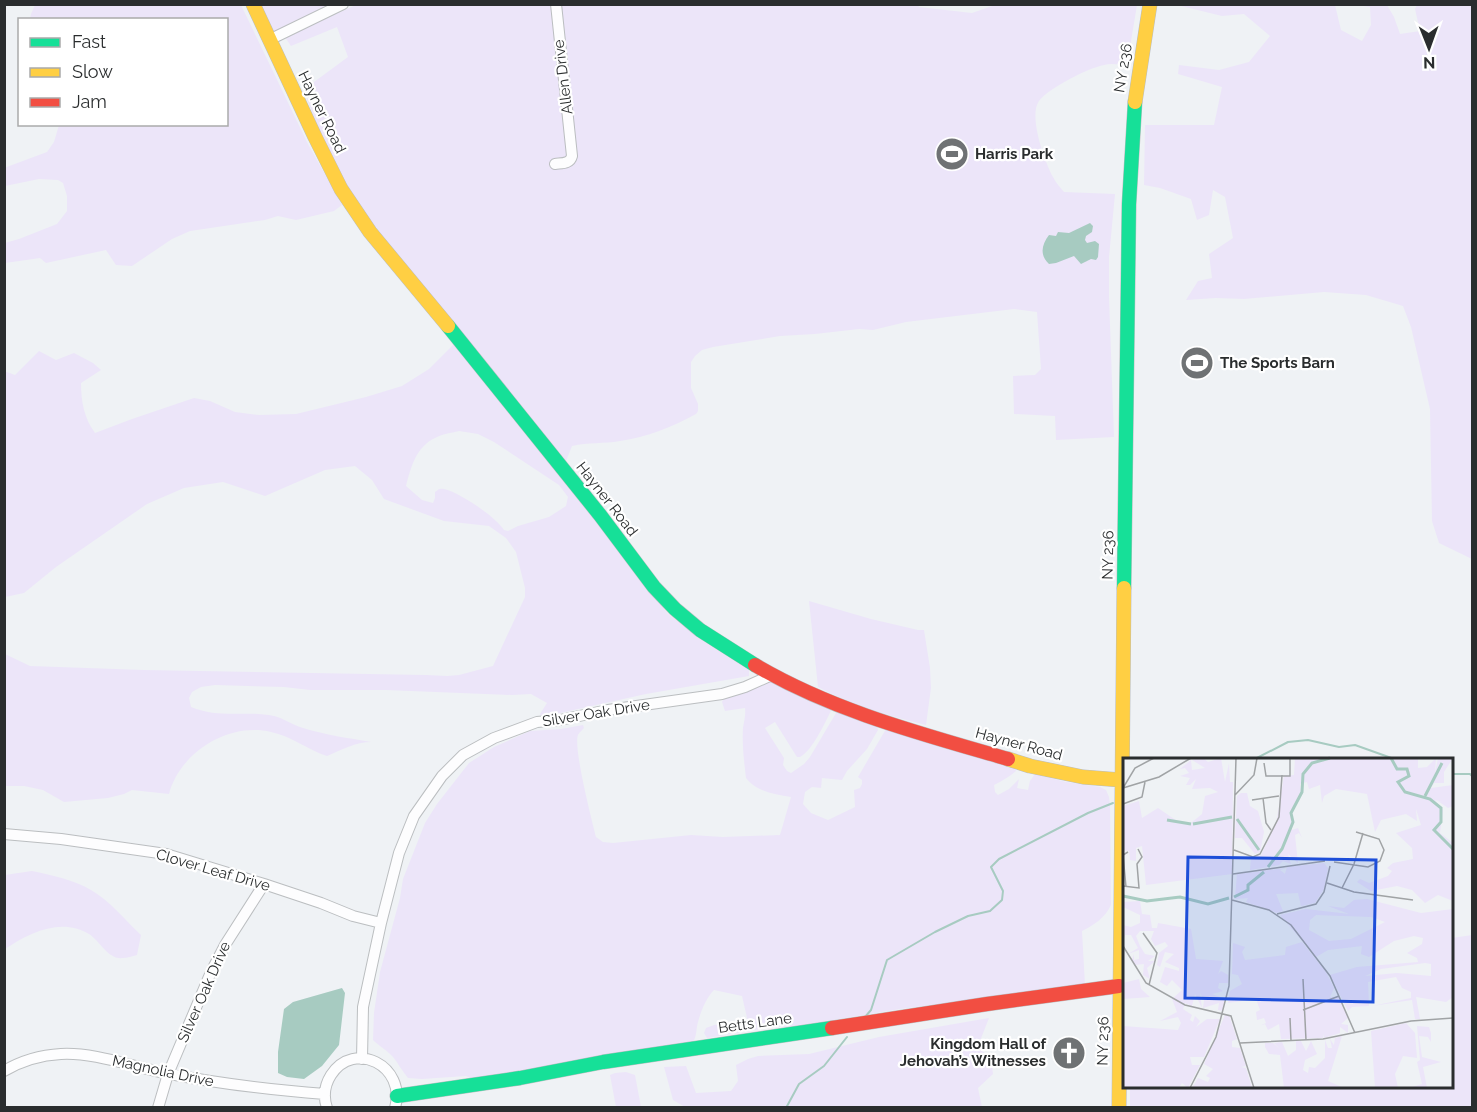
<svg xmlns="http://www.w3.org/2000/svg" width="1477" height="1112" font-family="Raleway,sans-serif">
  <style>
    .green { fill: #ece5f9; fill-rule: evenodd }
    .water { fill: #a7cbc1 }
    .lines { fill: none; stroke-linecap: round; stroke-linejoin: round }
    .stream { stroke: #a7cbc1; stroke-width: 2 }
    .street-casing { stroke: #bbbec0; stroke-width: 12 }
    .fast-casing { stroke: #bbbec0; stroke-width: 15 }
    .slow-casing { stroke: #bbbec0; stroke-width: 15 }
    .jam-casing { stroke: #bbbec0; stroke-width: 15 }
    .street { stroke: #fdfdfe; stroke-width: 10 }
    .fast { stroke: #16e098; stroke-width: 14 }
    .slow { stroke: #ffcf43; stroke-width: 14 }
    .jam { stroke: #f24e42; stroke-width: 14 }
    .labels { text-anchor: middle; stroke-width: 4.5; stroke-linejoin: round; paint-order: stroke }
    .street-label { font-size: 15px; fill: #2a2d2e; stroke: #fff }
    .poi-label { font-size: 15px; font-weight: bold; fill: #2a2d2e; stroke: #fff; text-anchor: start }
    .inset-river { fill: none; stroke: #a7cbc1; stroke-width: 3 }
    .inset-road { fill: none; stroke: #a0a3a5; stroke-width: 1.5 }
    .view { fill: #1d4ed8; fill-opacity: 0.15; stroke: #1d4ed8; stroke-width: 3 }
    .inset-edge { fill: none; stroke: #2a2d2e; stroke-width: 3 }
  </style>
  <rect width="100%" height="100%" fill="#eff2f5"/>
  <path class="green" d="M 358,4 L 917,4 L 919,7 L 972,13 L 998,4 L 1137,5 L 1127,65 C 1120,65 1111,63 1104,65 C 1088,68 1049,88 1039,101 C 1028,116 1045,162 1053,177 C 1056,183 1060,187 1064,192 L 1115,194 L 1109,257 L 1109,297 L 1114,437 L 1056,440 L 1055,416 L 1014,414 L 1013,376 L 1035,375 L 1041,369 L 1037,312 L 1014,309 L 906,322 L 873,330 L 859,329 L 815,334 L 780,336 L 713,347 L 702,350 L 695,356 L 691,362 L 691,388 L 698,404 L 698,411 L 696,414 C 672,427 647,437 620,441 C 604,444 588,442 572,446 L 566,461 L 359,207 L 325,145 L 307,99 L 314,82 L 348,57 L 337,27 L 291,46 L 285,37 Z
    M 35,5 L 241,5 L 308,144 L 342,205 L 334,211 L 296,220 L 278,216 L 265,220 L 190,231 L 172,239 L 132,266 L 116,265 L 106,250 L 46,263 L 40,258 L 5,263 L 5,243 L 19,239 L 57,224 L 67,211 L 67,196 L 63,183 L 58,180 L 39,179 L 5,186 L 4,168 L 47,152 L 54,142 L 59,125 L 226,124 L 226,20 L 30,19 L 31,14 Z
    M 259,5 L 334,5 L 272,33 Z
    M 1177,5 L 1335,5 L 1341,30 L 1362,41 L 1371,25 L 1370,7 L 1357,5 L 1387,5 L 1394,17 L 1400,34 L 1420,31 L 1415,9 L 1417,5 L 1472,5 L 1472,559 L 1439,543 L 1432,521 L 1430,409 L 1411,327 L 1403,306 L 1366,295 L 1324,292 L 1244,299 L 1216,298 L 1186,300 L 1198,281 L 1212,278 L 1209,254 L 1233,238 L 1225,197 L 1213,190 L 1209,215 L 1197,220 L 1191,199 L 1160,188 L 1144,185 L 1145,125 L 1214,125 L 1222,87 L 1178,74 L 1179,65 L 1219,70 L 1249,62 L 1270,36 L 1244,14 L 1222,16 Z
    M 455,343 L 515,421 L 572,490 L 668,614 L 703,641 L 749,670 L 749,676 L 646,694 L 542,717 L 540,714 L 547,703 L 531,694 L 512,695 L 386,690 L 310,690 L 284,687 L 215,685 L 201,687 L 192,692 L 189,698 L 191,707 C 220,719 245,710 274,716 C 283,718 293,725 303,728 C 326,735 348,738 371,742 C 356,742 341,750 327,756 C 308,750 291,736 271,732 C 229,722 180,752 169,794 L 132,790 L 124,794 L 108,798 L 64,802 L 43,790 L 24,786 L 5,786 L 5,654 L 30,666 L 144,670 L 426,675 L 447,676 L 459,675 L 493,666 L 525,597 L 525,588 L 516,552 L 506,538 L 489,526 L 444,521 L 384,499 L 372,480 L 355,466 L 325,470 L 265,496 L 223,482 L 184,488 L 147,504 L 56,567 L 24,593 L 5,597 L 4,371 L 15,375 L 39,351 L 56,360 L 74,353 L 93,363 L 101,370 L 81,383 C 81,401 84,418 95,433 L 132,419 L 194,398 L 210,401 L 235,412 L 259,415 L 296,414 L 366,397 L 402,386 L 429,369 ZM 459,431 L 478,434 L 494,442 L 559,485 L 568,497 L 566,506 L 549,517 L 518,526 L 508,531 L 504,530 C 496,517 459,492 444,489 C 439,488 439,489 435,492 L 435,498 L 433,503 L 422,500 L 406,486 C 411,467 416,447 435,438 C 442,434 451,433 459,431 Z
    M 809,601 L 871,619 L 918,630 L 924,630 L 930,668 L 931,688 L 926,725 C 889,716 852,705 818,687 Z
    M 765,682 L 778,682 L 829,707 L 831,711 C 824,724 813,750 800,757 L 797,757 L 775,722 L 765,728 L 784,758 L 783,765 L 787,771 L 791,773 L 804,764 L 810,757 L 836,713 L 839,712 L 877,726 L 878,730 L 867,749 L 847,771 L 842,780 L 822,778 L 821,788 L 812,787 L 805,792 L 803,804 L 811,813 L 828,820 L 855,807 L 854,790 L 860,788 L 862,784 L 862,780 L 858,777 L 886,729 L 1015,768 L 1016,771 C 1009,777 1002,781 994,785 L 995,792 L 998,795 L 1009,789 L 1019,779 L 1017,788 L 1028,790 L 1030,781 L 1035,774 L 1066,782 L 1100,787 L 1106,790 L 1109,797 L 1110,805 L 1111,905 C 1105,918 1094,925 1082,931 L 1085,985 L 900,1009 L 797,1026 L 766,1028 L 707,1038 L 704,1033 L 706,1028 L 714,1025 L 748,1022 L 742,996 L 714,990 C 706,998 701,1011 698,1022 C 696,1029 697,1035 693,1042 L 473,1079 L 466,1076 L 422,1079 L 408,1078 C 402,1071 398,1063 393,1057 C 388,1051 379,1046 373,1040 L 374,1013 L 380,972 L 400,898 L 403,879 L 425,823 L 437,804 L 469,763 L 494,747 L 530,731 L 561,729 L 583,725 L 584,728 C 584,728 578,734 578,735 C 573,747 592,821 596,837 L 603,842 L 613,843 L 691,835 L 723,837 L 780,835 L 791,797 C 774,794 757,792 746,778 C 744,761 742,744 743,728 C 744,721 746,715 745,708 L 725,711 L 722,702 L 724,698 Z
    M 32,871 C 51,875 75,880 91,890 C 110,901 125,920 141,935 L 137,955 C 132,956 127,958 123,958 C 108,960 100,941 89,934 C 61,917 29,933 5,949 L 5,875 Z
    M 1472,935 L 1472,1107 L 1130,1107 L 1130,1087 L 1452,1086 L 1452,938 Z
    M 989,1018 L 978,1046 L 991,1060 L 993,1074 L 978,1088 L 982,1107 L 685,1107 L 673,1100 L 664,1067 L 686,1066 L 696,1093 L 731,1091 L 738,1081 L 736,1065 L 748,1059 L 758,1056 L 809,1054 L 879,1037 Z
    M 626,1072 L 635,1075 L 641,1107 L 616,1107 L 610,1075 L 615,1073 Z"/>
  <path class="water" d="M 1090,223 L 1093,226 L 1092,232 L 1086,236 L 1085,240 L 1087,243 L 1095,241 L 1099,244 L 1098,257 L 1096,260 L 1091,259 L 1081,264 L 1074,256 L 1056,263 L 1049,264 C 1039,255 1042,244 1049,235 L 1056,236 L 1058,232 L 1069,233 Z
    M 342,988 L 345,993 L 339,1045 L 322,1066 L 304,1079 L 287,1077 L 278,1073 L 278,1052 L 284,1009 L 293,1002 Z"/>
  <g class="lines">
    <path class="stream" d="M 1253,760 L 1288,742 L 1308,740 L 1339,747 L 1355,745 L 1397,760
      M 1452,774 L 1470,774 L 1472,776
      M 865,1017 L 871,1010 L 887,960 L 935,932 L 968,916 L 990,911 L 1002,900 L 1003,891 L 991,867 L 999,859 L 1088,813 L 1113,803
      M 786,1108 L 799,1084 L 824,1066 L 847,1037"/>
    <g class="street-casing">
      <path id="street" d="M 269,40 L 343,4
        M 555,164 C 562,163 570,164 572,156 L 556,4
        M 4,834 L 61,839 L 166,854 L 264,884 L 321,903 L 353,916 L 381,923
        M 362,1059 L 363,1007 L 381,923 L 399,853 L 414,816 L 442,776 L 463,755 L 494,738 L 537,722 L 560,720 L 608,710 L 722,694 L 745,687 L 772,675
        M 4,1071 C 21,1061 42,1055 61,1054 C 95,1052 136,1068 170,1074 C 221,1084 273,1090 325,1094
        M 158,1108 L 168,1074 L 211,972 L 225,945 L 264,884
        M 327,1108 C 323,1096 324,1086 331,1075 C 354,1039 407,1066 395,1108"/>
    </g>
    <g class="fast-casing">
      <path id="fast" d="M 448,326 L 600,515 L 654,587 L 675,609 L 700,630 L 755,665
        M 1124,588 L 1129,204 L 1135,102
        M 397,1096 L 520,1078 L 603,1062 L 832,1028"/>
    </g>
    <g class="slow-casing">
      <path id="slow" d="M 253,4 L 315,137 L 341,189 L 370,232 L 448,326
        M 1135,102 L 1150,4
        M 1008,759 L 1030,766 L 1083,777 L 1121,780
        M 1119,1108 L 1124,588"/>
    </g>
    <g class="jam-casing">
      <path id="jam" d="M 755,665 C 833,711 922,734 1008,759
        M 832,1028 L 987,1004 L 1119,986"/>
    </g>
    <use href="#street" class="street"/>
    <use href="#fast" class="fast"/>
    <use href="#slow" class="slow"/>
    <use href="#jam" class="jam"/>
  </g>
  <defs>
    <g id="stadium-disc" transform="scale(1.725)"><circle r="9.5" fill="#6f7274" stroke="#fff"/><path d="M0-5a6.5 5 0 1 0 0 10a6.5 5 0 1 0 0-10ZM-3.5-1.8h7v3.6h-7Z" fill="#fff"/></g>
    <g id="church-disc" transform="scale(1.725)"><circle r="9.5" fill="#6f7274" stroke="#fff"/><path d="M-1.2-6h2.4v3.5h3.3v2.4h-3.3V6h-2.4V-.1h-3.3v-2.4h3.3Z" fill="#fff"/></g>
  </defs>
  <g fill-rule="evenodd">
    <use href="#stadium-disc" x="952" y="154"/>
    <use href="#stadium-disc" x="1197" y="363"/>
    <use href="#church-disc" x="1069" y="1053"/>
  </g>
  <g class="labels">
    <g class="street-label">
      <text transform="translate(1123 68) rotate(-81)" y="5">NY 236</text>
      <text transform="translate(563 77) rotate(-97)" y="5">Allen Drive</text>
      <text transform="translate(322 112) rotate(64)" y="5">Hayner Road</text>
      <text transform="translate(607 499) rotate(52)" y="5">Hayner Road</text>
      <text transform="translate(1108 555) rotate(-89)" y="5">NY 236</text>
      <text transform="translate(596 713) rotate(-9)" y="5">Silver Oak Drive</text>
      <text transform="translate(1019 744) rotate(15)" y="5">Hayner Road</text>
      <text transform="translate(213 870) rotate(16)" y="5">Clover Leaf Drive</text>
      <text transform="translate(204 992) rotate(-66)" y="5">Silver Oak Drive</text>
      <text transform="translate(755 1023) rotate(-8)" y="5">Betts Lane</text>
      <text transform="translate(1103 1041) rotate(-89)" y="5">NY 236</text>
      <text transform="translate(163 1071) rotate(12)" y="5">Magnolia Drive</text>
    </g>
    <g class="poi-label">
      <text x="975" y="159">Harris Park</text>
      <text x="1220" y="368">The Sports Barn</text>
      <text x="1046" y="1049" text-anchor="end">Kingdom Hall of<tspan x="1046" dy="17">Jehovah’s Witnesses</tspan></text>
    </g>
  </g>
  <g transform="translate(1123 758)">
    <rect width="330" height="330" fill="#eff2f5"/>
    <path d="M 80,0 L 85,4 L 98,0 L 102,24 L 106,5 L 107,24 L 110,24 L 109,116 L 23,127 L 19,88 L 13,90 L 13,103 L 7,102 L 6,93 L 0,92 L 0,48 L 16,43 L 19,60 L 35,50 L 57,65 L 68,65 L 79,56 L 82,38 L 95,34 L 87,30 L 69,31 L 73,21 L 67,27 L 63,27 L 67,20 L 57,18 L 66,15 L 62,10 L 57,11 L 68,2 L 69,12 L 82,10 L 69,2 ZM 172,0 L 295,0 L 295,10 L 304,9 L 313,0 L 312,15 L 315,0 L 330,0 L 321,14 L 321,25 L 311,25 L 308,30 L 330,27 L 330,48 L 325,50 L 315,43 L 321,44 L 312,42 L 320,52 L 317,75 L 330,85 L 330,143 L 315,137 L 302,145 L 289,132 L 274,128 L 248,133 L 234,124 L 237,121 L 246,125 L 265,118 L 269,113 L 264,110 L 270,105 L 290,101 L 289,90 L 273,75 L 298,67 L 293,51 L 294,63 L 283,56 L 258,62 L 252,74 L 244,36 L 213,31 L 201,38 L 199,45 L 197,27 L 186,31 L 184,24 L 177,26 L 178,34 L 168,56 L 169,72 L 175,70 L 179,80 L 176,75 L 172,77 L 175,105 L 165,96 L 168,106 L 160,103 L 156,107 L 127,112 L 128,100 L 138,97 L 153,66 L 161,18 L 171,17 ZM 118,35 L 124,35 L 127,48 L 135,53 L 141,74 L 137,94 L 132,96 L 119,80 L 112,80 L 114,38 ZM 201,105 L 205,110 L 201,131 L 192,145 L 178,148 L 175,135 L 153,136 L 160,153 L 154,155 L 123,144 L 125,140 L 112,141 L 114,116 L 163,110 L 157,112 L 162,116 L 164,109 ZM 244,141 L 298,155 L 330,151 L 330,239 L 323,244 L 293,239 L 297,261 L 292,261 L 289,242 L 249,248 L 288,240 L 288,234 L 279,230 L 273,219 L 245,224 L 246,248 L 229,249 L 225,253 L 207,217 L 234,209 L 295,204 L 294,200 L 284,195 L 299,186 L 300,180 L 291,178 L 271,183 L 246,199 L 238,196 L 239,188 L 205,192 L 193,199 L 157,157 L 183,151 L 226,156 L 205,148 L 221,150 L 231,142 ZM 193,157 L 248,159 L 262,164 L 228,181 L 206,183 L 186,172 L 187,162 ZM 302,205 L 308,206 L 308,218 L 274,215 L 242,218 L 258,211 ZM 17,143 L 19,156 L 27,157 L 29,170 L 34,170 L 35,165 L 68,171 L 73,201 L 100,203 L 95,216 L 98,213 L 105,217 L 105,225 L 96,225 L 95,230 L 100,233 L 89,236 L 102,241 L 100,253 L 95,252 L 96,245 L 80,250 L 81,242 L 77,235 L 79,250 L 72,236 L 69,248 L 62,245 L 60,251 L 69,257 L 67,262 L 70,264 L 72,258 L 77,263 L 73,269 L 84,261 L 97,261 L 81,299 L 67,299 L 69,307 L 77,307 L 65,330 L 59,325 L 56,330 L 0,330 L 0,268 L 55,272 L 58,265 L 55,259 L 37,263 L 54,254 L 49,241 L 59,232 L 49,222 L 44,228 L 37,224 L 42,209 L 56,213 L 56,210 L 42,204 L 51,196 L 42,194 L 37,209 L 34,207 L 36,195 L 45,188 L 42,184 L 32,188 L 28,181 L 31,173 L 17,173 L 13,178 L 17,188 L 22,196 L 32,198 L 25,203 L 32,203 L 24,210 L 27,221 L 20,217 L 21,206 L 12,207 L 9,202 L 11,196 L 11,202 L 16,201 L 16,192 L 5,196 L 15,190 L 8,177 L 2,177 L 0,184 L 0,167 L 8,169 L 17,165 L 17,157 L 0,149 L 0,144 ZM 179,184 L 203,214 L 211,230 L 207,239 L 216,239 L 225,260 L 218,266 L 225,267 L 225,275 L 217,269 L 217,275 L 201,280 L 200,276 L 200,280 L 158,281 L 156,266 L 145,272 L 142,266 L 136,268 L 143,265 L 141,260 L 134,262 L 133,254 L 137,252 L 133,241 L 105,245 L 107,233 L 119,226 L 115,217 L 109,216 L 110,185 L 122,189 L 119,194 L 122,202 L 162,197 L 163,189 ZM 16,221 L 18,231 L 27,239 L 0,241 L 0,225 ZM 102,257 L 106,257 L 114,281 L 109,283 L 109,289 L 117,290 L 123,308 L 118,309 L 123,310 L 129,330 L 69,330 L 75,320 L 85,324 L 87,320 L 83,318 L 90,311 L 81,306 ZM 283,265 L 292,275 L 294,300 L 280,298 L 272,316 L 275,330 L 252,330 L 248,273 ZM 294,268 L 306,269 L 308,275 L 308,284 L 305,279 L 296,278 L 299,299 L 318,304 L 300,309 L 304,330 L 286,330 L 299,326 L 294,304 L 297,302 ZM 219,278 L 205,323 L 221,330 L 161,330 L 157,297 L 146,296 L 142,289 L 142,285 L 150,285 L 157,291 L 151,285 L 159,284 L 165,298 L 173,292 L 173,283 L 178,283 L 183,293 L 188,283 L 194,296 L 182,302 L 180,312 L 185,315 L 186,309 L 192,310 L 202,300 L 202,282 L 205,290 L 209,290 L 207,281 L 211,287 L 212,280 Z" fill="#ece5f9" fill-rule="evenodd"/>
    <path class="inset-river" d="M 268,0 L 274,11 L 284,11 L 286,18 L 275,24 L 282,34 L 307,41 L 318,50 L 318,64 L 311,72 L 330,91M 302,38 L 319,5M 114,61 L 136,92M 44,62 L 68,66M 70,66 L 109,59M 145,109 L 159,91 L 170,64 L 168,55 L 179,34 L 180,16 L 189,5 L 207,0M 0,138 L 24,143 L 57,139 L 85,146 L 106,140M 111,139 L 125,132 L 125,127 L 141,114"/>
    <path class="inset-road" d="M 141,5 L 143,18 L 167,18 L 167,0M 0,30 L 12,10 L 31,0M 0,30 L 36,19 L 68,0M 112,37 L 131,17 L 134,0M 140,40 L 143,65 L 148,72M 129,42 L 156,38M 0,46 L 19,39 L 22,24M 111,92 L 130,99 L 137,96 L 156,59 L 159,17M 211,104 L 245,109 L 257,103 L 261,92 L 256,81 L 233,74M 110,116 L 202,103M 204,125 L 231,134 L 290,142M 0,128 L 16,130 L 14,106 L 19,99 L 15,91M 3,129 L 0,97 L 5,94M 219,130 L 231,106 L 240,75M 109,142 L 146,152 L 168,167 L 207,218 L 232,275M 154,156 L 193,146 L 201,134 L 207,108M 20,175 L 34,195 L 26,227M 0,188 L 23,225 L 62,247 L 108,258 L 131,330M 180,221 L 183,282M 180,252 L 216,238M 167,260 L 168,283M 117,285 L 200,281 L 288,263 L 330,260M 67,330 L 93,279 L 106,228 L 113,0"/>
    <path class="view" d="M 65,99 L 253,102 L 250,244 L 62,240 Z"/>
    <rect width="330" height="330" class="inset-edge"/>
  </g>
  <rect width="1477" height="1112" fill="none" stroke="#2a2d2e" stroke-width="12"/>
  <rect x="18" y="18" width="210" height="108" fill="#ffffff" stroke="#aaabab" stroke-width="1.5"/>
  <rect x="30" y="38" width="30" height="9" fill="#16e098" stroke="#aaabab" stroke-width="1.5"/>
  <text x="72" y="48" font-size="18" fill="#2a2d2e">Fast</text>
  <rect x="30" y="68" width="30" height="9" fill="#ffcf43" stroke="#aaabab" stroke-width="1.5"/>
  <text x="72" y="78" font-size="18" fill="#2a2d2e">Slow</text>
  <rect x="30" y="98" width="30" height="9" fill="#f24e42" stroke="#aaabab" stroke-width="1.5"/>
  <text x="72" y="108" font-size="18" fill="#2a2d2e">Jam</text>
  <g transform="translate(1429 48) rotate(179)" stroke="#ffffff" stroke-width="4.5" paint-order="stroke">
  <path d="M0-4.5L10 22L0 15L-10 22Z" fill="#2a2d2e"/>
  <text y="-9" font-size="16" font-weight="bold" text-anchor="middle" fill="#2a2d2e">N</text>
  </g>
</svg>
